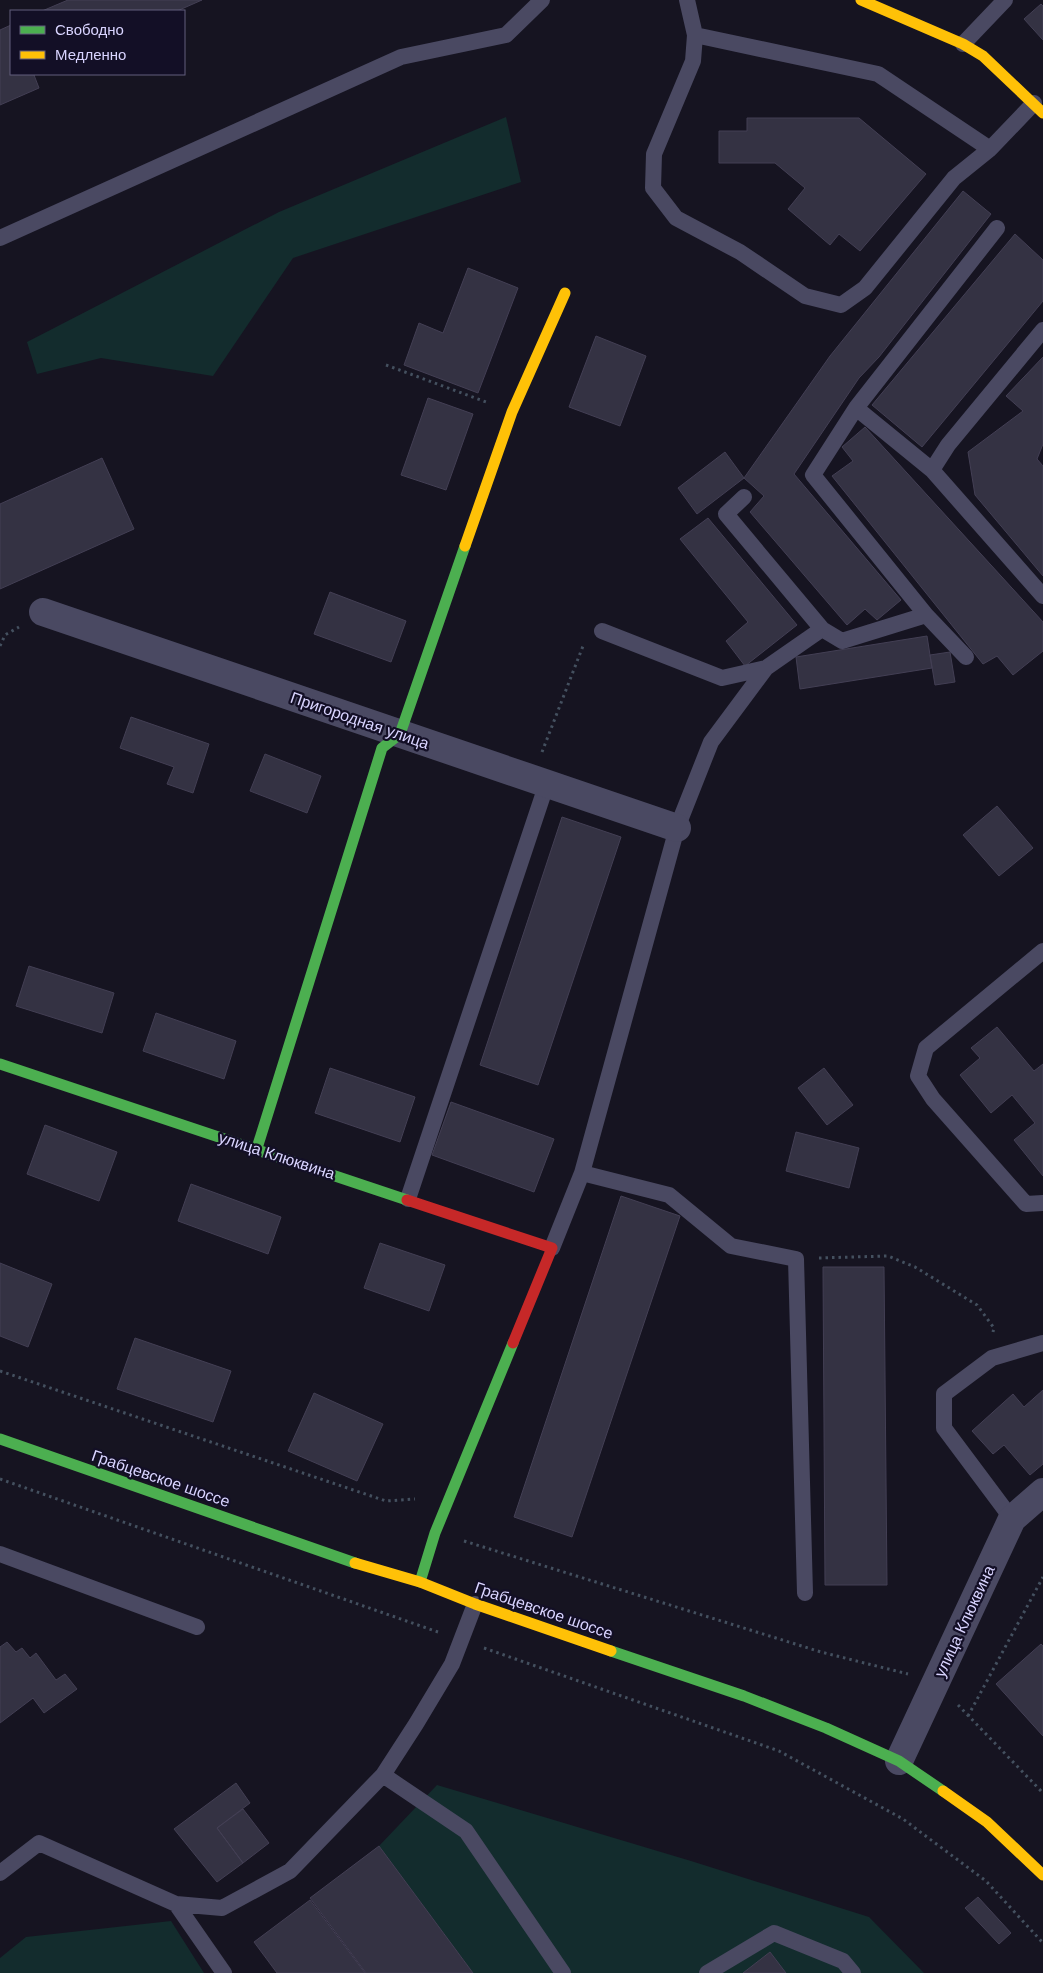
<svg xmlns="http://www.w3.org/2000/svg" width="1043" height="1973" font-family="Arial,sans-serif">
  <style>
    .green { fill: #132c2d }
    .building { fill: #343243; stroke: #433f54 }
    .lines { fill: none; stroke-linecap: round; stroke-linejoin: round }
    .path { stroke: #44505f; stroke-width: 3; stroke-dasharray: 2.5 4; stroke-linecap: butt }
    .lane { stroke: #4a4962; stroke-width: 16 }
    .street { stroke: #4a4962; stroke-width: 28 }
    .fast { stroke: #4caf50; stroke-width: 11 }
    .slow { stroke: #ffc107; stroke-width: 11 }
    .jam { stroke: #c62828; stroke-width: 11 }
    .labels { text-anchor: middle; stroke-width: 4.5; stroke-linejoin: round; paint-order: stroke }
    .street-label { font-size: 16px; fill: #d9d4ff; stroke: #130f26 }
  </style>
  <rect width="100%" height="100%" fill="#161421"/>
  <path class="green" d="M 506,117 L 521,182 L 293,258 L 213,376 L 101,358 L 37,374 L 27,342 L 279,212 Z
    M 437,1785 L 691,1861 L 869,1917 L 924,1973 L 473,1973 L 379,1846 Z
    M 171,1921 L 204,1973 L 0,1973 L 0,1958 L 26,1937 Z"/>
  <path class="building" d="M 68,0 L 202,0 L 177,11 L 42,11 Z
    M 1041,4 L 1043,6 L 1043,40 L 1024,19 Z
    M 11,25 L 11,74 L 36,74 L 34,75 L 39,88 L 0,105 L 0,30 Z
    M 747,118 L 859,118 L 926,174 L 860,251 L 839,234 L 830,245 L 788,209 L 805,188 L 775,163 L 719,163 L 719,131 L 747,131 Z
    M 963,191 L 991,214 L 879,357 L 859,378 L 794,474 L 901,600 L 877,620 L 865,609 L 847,625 L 750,512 L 764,496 L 744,478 L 830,356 Z
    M 1015,234 L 1043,260 L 1043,301 L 922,447 L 872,405 Z
    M 468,268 L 518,288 L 478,393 L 404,365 L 419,323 L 443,333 Z
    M 596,336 L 646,356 L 620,426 L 569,407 Z
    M 1043,357 L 1043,444 L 1037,459 L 1043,466 L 1043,576 L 975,495 L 968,452 L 1023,411 L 1006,396 Z
    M 428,398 L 473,414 L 446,490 L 401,475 Z
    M 865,427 L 1043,622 L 1043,651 L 1013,675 L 997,656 L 983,664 L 832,476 L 853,461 L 842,447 Z
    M 725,452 L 744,478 L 697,514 L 678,488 Z
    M 102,458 L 134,529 L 0,589 L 0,504 Z
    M 708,518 L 797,625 L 745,666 L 726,641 L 748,622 L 680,539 Z
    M 330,592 L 406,621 L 391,662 L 314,634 Z
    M 927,636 L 932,668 L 800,689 L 796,657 Z
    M 950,652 L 955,682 L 935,685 L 930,655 Z
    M 131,717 L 209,744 L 193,793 L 167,784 L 174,767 L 120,748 Z
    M 265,754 L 321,776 L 307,813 L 250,791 Z
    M 997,806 L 1033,848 L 999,876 L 963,835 Z
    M 562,817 L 621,837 L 538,1085 L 480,1065 Z
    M 29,966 L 114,993 L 102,1033 L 16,1006 Z
    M 156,1013 L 236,1041 L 224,1079 L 143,1051 Z
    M 997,1027 L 1034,1071 L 1043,1064 L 1043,1176 L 1014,1140 L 1035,1123 L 1012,1095 L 991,1113 L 960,1075 L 980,1058 L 971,1048 Z
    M 330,1068 L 415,1097 L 400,1142 L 315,1113 Z
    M 824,1068 L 853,1105 L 827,1125 L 798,1088 Z
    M 451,1102 L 554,1139 L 534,1192 L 432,1155 Z
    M 45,1125 L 117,1152 L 99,1201 L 27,1174 Z
    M 796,1132 L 859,1148 L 849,1188 L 786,1171 Z
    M 191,1184 L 281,1217 L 268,1254 L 178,1221 Z
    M 621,1196 L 680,1216 L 572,1537 L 514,1517 Z
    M 380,1243 L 445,1265 L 429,1311 L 364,1288 Z
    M 0,1263 L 52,1284 L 28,1347 L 0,1336 Z
    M 823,1267 L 884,1267 L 887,1585 L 825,1585 Z
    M 135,1338 L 231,1371 L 213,1422 L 117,1389 Z
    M 1043,1390 L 1043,1464 L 1030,1475 L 1004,1445 L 993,1454 L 972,1431 L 1013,1394 L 1024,1407 Z
    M 314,1393 L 383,1424 L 357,1481 L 288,1451 Z
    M 7,1642 L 16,1652 L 22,1648 L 30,1658 L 36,1653 L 56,1680 L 65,1674 L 77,1689 L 44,1713 L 33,1698 L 0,1723 L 0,1647 Z
    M 1041,1644 L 1043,1646 L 1043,1736 L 996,1684 Z
    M 236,1783 L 250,1803 L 217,1828 L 243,1863 L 217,1882 L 174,1829 Z
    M 243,1809 L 269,1843 L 243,1863 L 217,1828 Z
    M 379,1846 L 473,1973 L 366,1973 L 310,1898 Z
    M 978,1897 L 1011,1933 L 999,1944 L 965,1908 Z
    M 310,1900 L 365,1973 L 277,1973 L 254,1942 Z
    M 770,1952 L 786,1973 L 743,1973 Z"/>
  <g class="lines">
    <path class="path" d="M 386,365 L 486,402
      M 0,646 L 5,635 L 19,627
      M 542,752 L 583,646
      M 819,1258 L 888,1256 L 915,1267 L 977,1305 L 994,1328 L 993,1332
      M 0,1371 L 386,1501 L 415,1499
      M 0,1479 L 438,1632
      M 464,1541 L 821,1652 L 908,1674
      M 484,1648 L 779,1751 L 903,1819 L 986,1881 L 1043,1943
      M 958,1705 L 1043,1793
      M 968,1716 L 1043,1577"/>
    <path class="lane" d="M 687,0 L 695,35 L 693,61 L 654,154 L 653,188 L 676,218 L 740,252 L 805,296 L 841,305 L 865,288 L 954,178 L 990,149 L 1034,103
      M 695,35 L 878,74 L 990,149
      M 963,44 L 1005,0
      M 997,228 L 856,408 L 932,470 L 948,445 L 1043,330
      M 0,238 L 401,57 L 506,35 L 542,0
      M 856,408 L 813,475 L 926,615 L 966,657
      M 932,470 L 1043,596
      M 744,497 L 726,514 L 822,629 L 842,641 L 926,615
      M 602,631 L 722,678 L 766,668
      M 1043,951 L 926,1048 L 918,1076 L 933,1099 L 1026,1204 L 1043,1203
      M 582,1173 L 669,1195 L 731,1246 L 796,1259 L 805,1593
      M 408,1199 L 547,783
      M 552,1248 L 582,1173 L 677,828 L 711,742 L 766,668 L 822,629
      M 1012,1519 L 944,1428 L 944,1394 L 992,1358 L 1043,1343
      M 0,1554 L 197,1627
      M 383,1775 L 466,1831 L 563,1973
      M 0,1873 L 39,1843 L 176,1904 L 222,1908 L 290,1871 L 383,1775 L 416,1724 L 452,1664 L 475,1604
      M 176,1904 L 224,1973
      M 707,1973 L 774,1933 L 843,1961 L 853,1973"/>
    <path class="street" d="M 43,612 L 677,828
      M 899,1761 L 1012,1519 L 1043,1492"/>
    <path class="fast" d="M 0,1064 L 407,1200
      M 257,1148 L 382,748 L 400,734 L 465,546
      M 0,1439 L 355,1563
      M 420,1582 L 435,1533 L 513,1343
      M 611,1651 L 744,1696 L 826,1728 L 899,1761 L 943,1791"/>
    <path class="slow" d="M 861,0 L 963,44 L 983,56 L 1043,113
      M 465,546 L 512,412 L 565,293
      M 355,1563 L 420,1582 L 475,1604 L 611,1651
      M 943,1791 L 987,1822 L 1043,1875"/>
    <path class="jam" d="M 407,1200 L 552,1248 L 513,1343"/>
  </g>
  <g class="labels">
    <g class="street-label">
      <text transform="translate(360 720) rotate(19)" y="6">Пригородная улица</text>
      <text transform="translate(277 1155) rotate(18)" y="6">улица Клюквина</text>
      <text transform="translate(161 1478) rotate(19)" y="6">Грабцевское шоссе</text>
      <text transform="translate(544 1610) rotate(19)" y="6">Грабцевское шоссе</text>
      <text transform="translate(964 1621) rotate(-65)" y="6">улица Клюквина</text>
    </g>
  </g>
  <rect x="10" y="10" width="175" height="65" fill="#130f26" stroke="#625e7d"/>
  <rect x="20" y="26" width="25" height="8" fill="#4caf50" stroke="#625e7d"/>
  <text x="55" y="35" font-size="15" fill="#d9d4ff">Свободно</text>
  <rect x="20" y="51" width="25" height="8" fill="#ffc107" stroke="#625e7d"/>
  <text x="55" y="60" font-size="15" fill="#d9d4ff">Медленно</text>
</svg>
